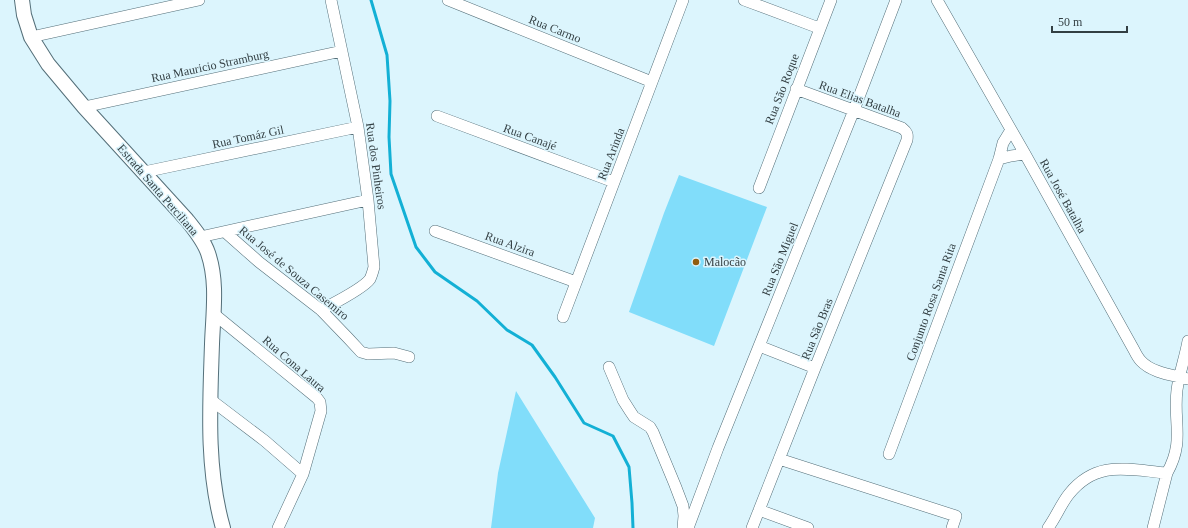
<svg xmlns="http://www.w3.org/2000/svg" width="1188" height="528" font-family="'Times New Roman',serif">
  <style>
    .green { fill: #81ddfa }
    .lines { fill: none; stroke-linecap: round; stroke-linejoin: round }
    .stream { stroke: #13b0d5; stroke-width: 3 }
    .minor-casing { stroke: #546f79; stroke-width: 12 }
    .tertiary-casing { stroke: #546f79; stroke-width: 16 }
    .minor { stroke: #fff; stroke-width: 11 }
    .tertiary { stroke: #fff; stroke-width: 14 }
    .poi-dot { fill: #915d0f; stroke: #dcf5fd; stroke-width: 1.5 }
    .labels { text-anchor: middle; stroke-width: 3; stroke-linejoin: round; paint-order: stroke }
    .street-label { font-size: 12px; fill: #333f43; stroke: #dcf5fd }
    .poi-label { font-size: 12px; fill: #333f43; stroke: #dcf5fd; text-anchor: start }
  </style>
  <rect width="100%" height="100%" fill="#dcf5fd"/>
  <path class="green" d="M 679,175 L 767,207 L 714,346 L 629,312 L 664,213 Z
    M 516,391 L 595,518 L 593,528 L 491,528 L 498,473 Z"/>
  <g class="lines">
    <path class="stream" d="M 371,0 L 387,55 L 390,101 L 389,137 L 391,174 L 416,247 L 435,272 L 477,301 L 507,330 L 532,345 L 555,377 L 584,423 L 613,436 L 629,467 L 632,503 L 633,528"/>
    <g class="minor-casing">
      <path id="minor" d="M 448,0 L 652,82
        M 744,0 L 819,28
        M 937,0 L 1025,154 L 1134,350 C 1136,354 1138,358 1141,361 C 1152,373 1173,375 1188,379
        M 31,37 L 199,0
        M 84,107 L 342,51
        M 437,116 L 614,182
        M 999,159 L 1011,156 L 1025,154
        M 144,172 L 358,127
        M 759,188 L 831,0
        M 435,231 L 576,282
        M 225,232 L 259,262 L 321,310 L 348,338 L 361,352 L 368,354 L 394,353 L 409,357
        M 200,237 L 368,200
        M 321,310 C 332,304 363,289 370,279 C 372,275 373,271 374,267 L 368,200 L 358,127 L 331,0
        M 563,317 L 683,0
        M 759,346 L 815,368
        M 609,367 L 623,400 L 630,411 L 634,417 L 650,427 L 653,432 L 675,485 L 683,506 L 684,516 L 683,528
        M 211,400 L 265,441 L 303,474 L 321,411 L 320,402 L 317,398 L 214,314
        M 889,454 L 999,159 L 1003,143 L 1011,130
        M 779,459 L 956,516 L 952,528
        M 759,510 L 808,528
        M 278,528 L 303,474
        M 688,528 L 718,448 L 854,110 L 896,0
        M 752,528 L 815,368 L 907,140 C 908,134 907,132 902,128 L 796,89
        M 1048,528 C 1056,517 1061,504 1069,494 C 1097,459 1129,470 1167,473
        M 1153,528 L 1167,473 C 1185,441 1173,422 1177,390 C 1179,374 1185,358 1188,341"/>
    </g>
    <g class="tertiary-casing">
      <path id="tertiary" d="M 22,0 L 24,15 L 31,37 L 48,64 L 84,107 L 187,220 C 195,230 204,241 208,253 C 218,282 213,314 212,344 C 210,405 206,468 223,528"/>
    </g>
    <use href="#minor" class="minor"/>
    <use href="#tertiary" class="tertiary"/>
  </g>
  <circle class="poi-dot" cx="696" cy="262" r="4"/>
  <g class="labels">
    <g class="street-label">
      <text transform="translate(555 29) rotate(22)" y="4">Rua Carmo</text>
      <text transform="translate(210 66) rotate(-12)" y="4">Rua Mauricio Stramburg</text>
      <text transform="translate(782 89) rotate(-69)" y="4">Rua São Roque</text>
      <text transform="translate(860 99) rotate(20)" y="4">Rua Elias Batalha</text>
      <text transform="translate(248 137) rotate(-12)" y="4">Rua Tomáz Gil</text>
      <text transform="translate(530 137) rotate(20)" y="4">Rua Canajé</text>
      <text transform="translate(611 154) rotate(-69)" y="4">Rua Arinda</text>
      <text transform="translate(376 166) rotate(82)" y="4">Rua dos Pinheiros</text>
      <text transform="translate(158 190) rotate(49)" y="4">Estrada Santa Perciliana</text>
      <text transform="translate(1063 196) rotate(61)" y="4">Rua José Batalha</text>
      <text transform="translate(510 244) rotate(20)" y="4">Rua Alzira</text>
      <text transform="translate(780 259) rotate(-68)" y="4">Rua São Miguel</text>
      <text transform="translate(294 273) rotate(40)" y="4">Rua José de Souza Casemiro</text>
      <text transform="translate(931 302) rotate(-70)" y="4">Conjunto Rosa Santa Rita</text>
      <text transform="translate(817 329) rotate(-68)" y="4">Rua São Bras</text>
      <text transform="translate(294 364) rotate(41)" y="4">Rua Cona Laura</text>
    </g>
    <g class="poi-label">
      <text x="704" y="266">Malocão</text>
    </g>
  </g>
  <path d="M1052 26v6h75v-6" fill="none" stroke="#333f43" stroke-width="2"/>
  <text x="1058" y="26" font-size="12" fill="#333f43" stroke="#dcf5fd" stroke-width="3" paint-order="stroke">50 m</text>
</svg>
